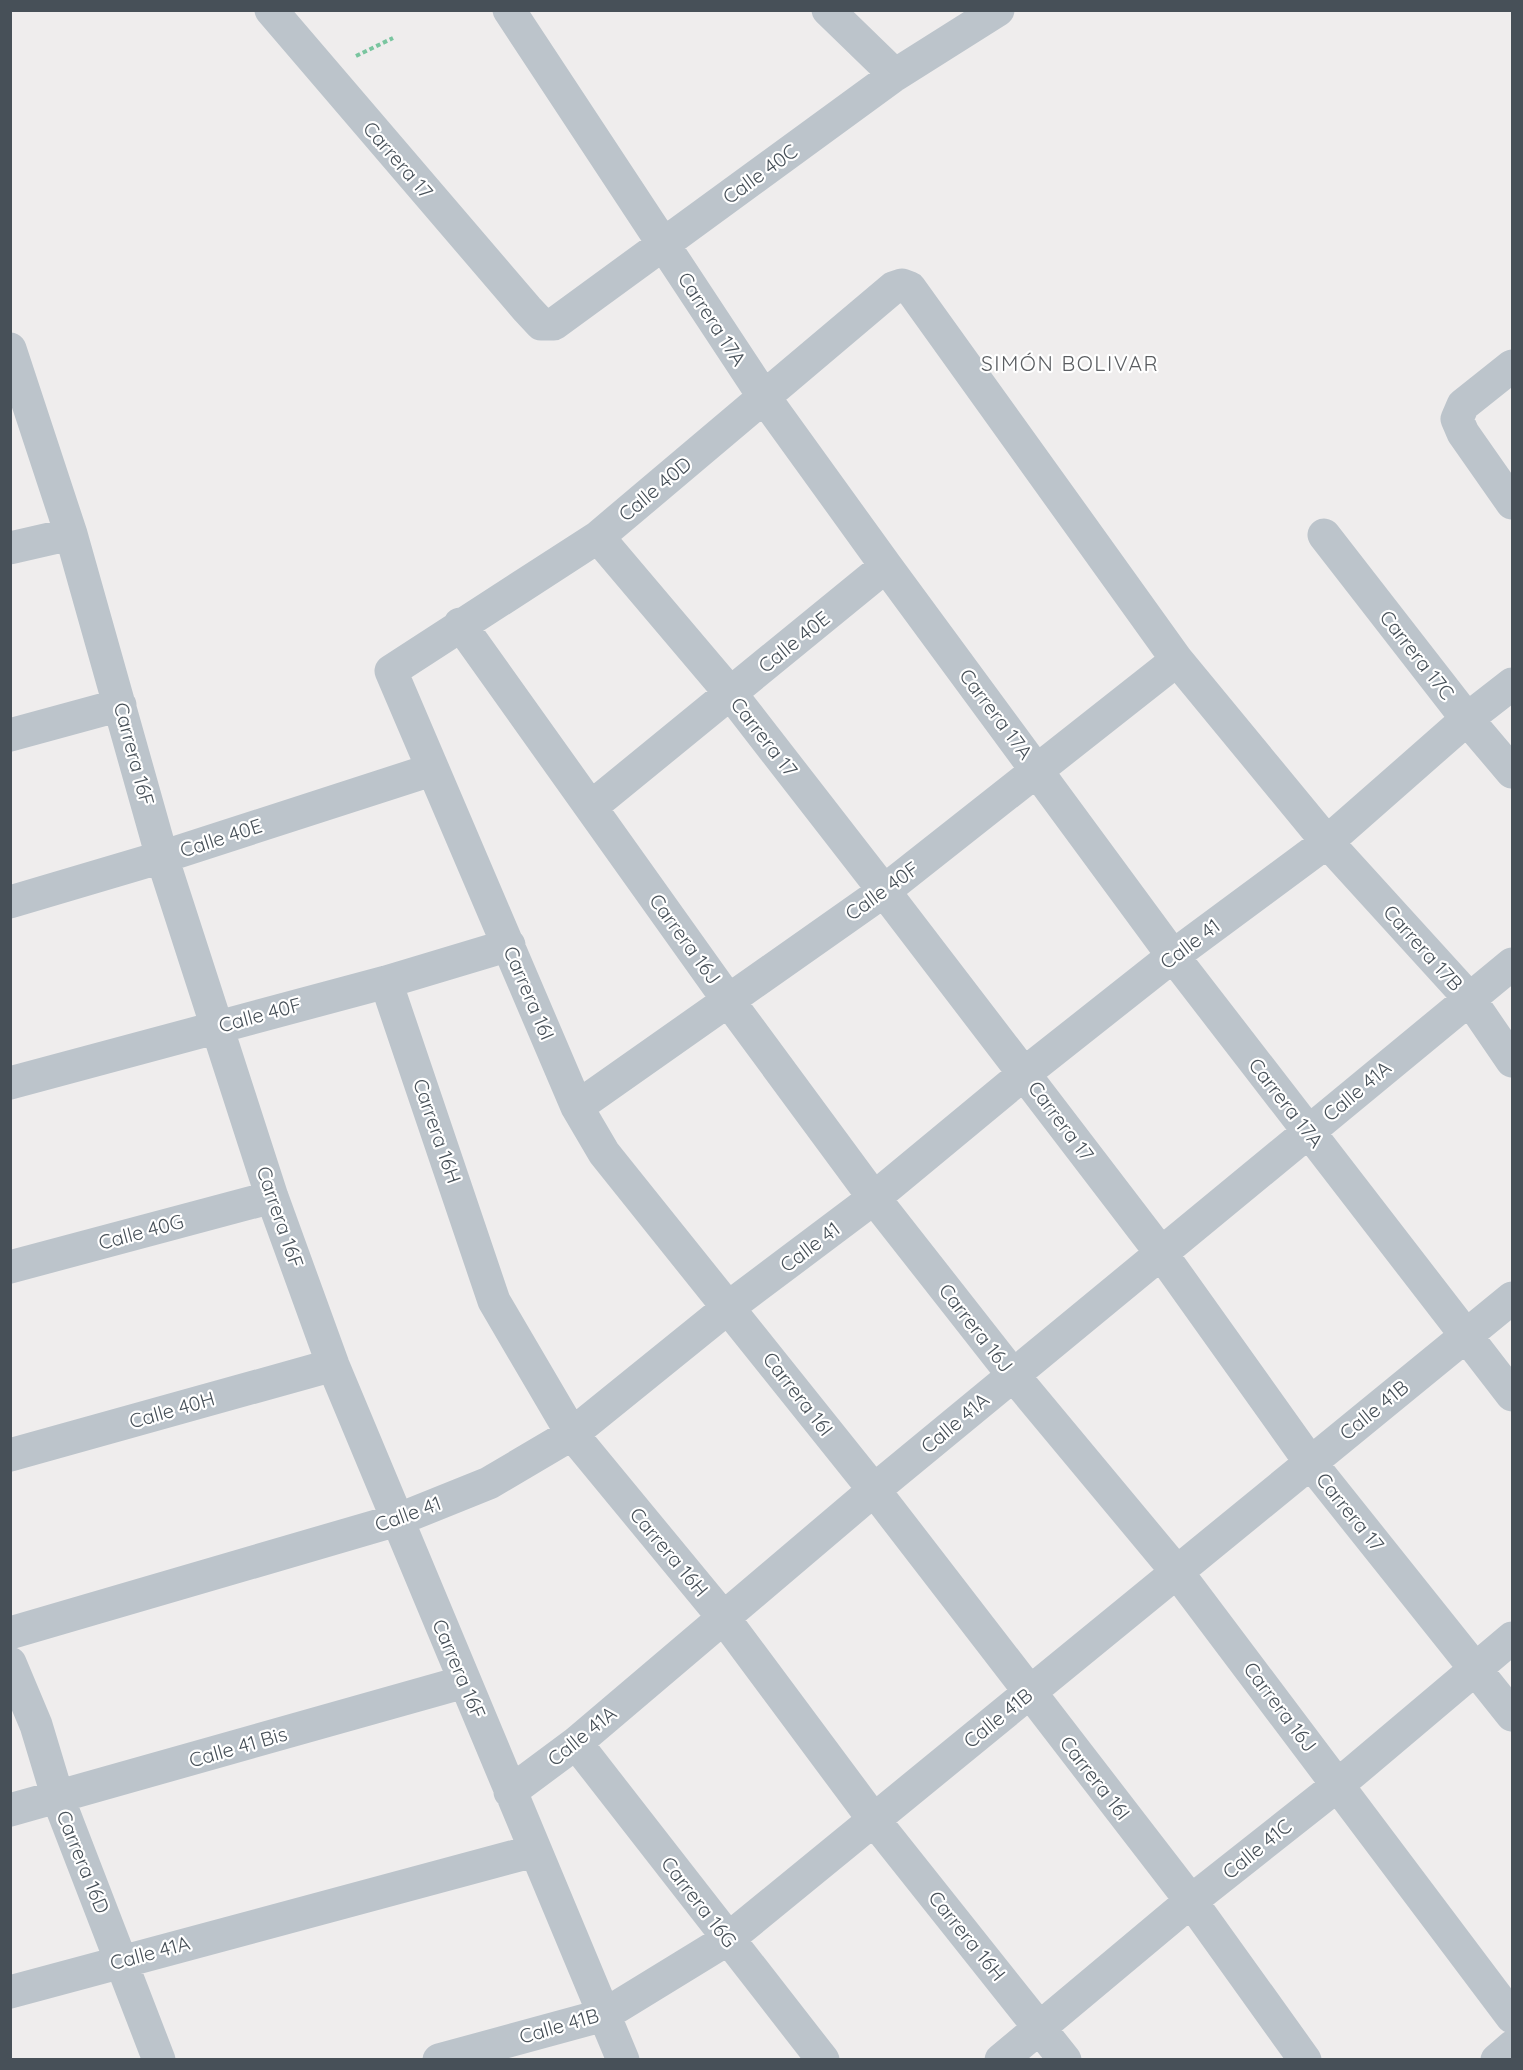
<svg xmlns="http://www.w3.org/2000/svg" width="1523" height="2070" font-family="Quicksand,sans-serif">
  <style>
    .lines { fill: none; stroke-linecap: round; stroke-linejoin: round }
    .path { stroke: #79c59f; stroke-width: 4; stroke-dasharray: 4.5 3; stroke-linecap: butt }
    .minor { stroke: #bcc4cb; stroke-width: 33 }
    .labels { text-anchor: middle; stroke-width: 4.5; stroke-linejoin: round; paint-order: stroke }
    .street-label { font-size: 20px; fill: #475058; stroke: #fff }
    .neighbourhood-label { font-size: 21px; letter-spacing: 1.5px; fill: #5a5d61; stroke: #fff }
  </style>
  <rect width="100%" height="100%" fill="#efeded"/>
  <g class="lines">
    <path class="path" d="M 356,56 L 393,38"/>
    <path class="minor" d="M 271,10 L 527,309 L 541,324 L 554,324 L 895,75 L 998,10
      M 509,10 L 764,397 L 886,566 L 1173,956 L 1512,1395
      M 828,10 L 895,75
      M 10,349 L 71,534 L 162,857 L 272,1197 L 333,1365 L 623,2060
      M 1512,366 L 1463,405 L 1457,419 L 1463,433 L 1512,503
      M 1324,535 L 1467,719 L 1512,772
      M 598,537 L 731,694 L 884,891 L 1161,1253 L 1310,1462 L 1512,1715
      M 10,548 L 71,534
      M 460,624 L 728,1000 L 874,1198 L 1013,1375 L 1177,1572 L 1512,2017
      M 10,735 L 120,705
      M 591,807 L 886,566
      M 10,902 L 162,857 L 431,770
      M 386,982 L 494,1301 L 572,1434 L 723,1617 L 874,1820 L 1065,2060
      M 10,1083 L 386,982 L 509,945
      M 577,1107 L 884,891 L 1177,660
      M 10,1267 L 272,1197
      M 10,1455 L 333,1365
      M 10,1633 L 397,1520 L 489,1483 L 572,1434 L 729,1307 L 874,1198 L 1025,1073 L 1173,956 L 1327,842 L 1467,719 L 1512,684
      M 10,1663 L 36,1725 L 58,1798 L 159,2060
      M 576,1743 L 823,2060
      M 510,1792 L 576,1743 L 874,1490 L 1512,964
      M 10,1810 L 464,1682
      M 10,1992 L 534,1851
      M 439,2060 L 604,2015 L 728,1939 L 1512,1298
      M 1001,2060 L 1191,1901 L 1339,1784 L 1512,1638
      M 1305,2060 L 1191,1901 L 874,1490 L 604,1153 L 577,1107 L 391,671 L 598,537 L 893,288 L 902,285 L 910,288 L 1177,660 L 1327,842 L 1469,998 L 1512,1061
      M 1497,2060 L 1512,2047"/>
  </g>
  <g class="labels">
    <g class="street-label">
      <text transform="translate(398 160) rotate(49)" y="7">Carrera 17</text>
      <text transform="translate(760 174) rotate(-36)" y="7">Calle 40C</text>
      <text transform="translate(712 319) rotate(57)" y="7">Carrera 17A</text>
      <text transform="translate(655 489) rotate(-40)" y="7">Calle 40D</text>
      <text transform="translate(794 642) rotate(-39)" y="7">Calle 40E</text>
      <text transform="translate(1417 655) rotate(52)" y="7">Carrera 17C</text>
      <text transform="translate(996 714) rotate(53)" y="7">Carrera 17A</text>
      <text transform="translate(764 737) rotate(52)" y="7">Carrera 17</text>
      <text transform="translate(134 754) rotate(75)" y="7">Carrera 16F</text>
      <text transform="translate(221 838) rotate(-18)" y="7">Calle 40E</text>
      <text transform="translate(882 891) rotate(-36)" y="7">Calle 40F</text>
      <text transform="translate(685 939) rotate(54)" y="7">Carrera 16J</text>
      <text transform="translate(1190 944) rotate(-37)" y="7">Calle 41</text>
      <text transform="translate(1423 948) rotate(48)" y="7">Carrera 17B</text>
      <text transform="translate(529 993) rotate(67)" y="7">Carrera 16I</text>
      <text transform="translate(260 1015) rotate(-15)" y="7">Calle 40F</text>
      <text transform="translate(1357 1091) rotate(-40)" y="7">Calle 41A</text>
      <text transform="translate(1286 1103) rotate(52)" y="7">Carrera 17A</text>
      <text transform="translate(1061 1121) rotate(53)" y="7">Carrera 17</text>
      <text transform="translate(437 1131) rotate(71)" y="7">Carrera 16H</text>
      <text transform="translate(280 1217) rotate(71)" y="7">Carrera 16F</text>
      <text transform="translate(141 1232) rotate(-15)" y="7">Calle 40G</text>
      <text transform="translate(810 1247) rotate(-37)" y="7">Calle 41</text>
      <text transform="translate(976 1328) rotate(52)" y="7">Carrera 16J</text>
      <text transform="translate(798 1394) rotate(52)" y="7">Carrera 16I</text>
      <text transform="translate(172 1410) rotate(-16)" y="7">Calle 40H</text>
      <text transform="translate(1374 1410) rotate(-39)" y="7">Calle 41B</text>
      <text transform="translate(955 1423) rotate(-40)" y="7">Calle 41A</text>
      <text transform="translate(1350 1512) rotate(51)" y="7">Carrera 17</text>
      <text transform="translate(408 1514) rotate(-20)" y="7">Calle 41</text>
      <text transform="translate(669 1552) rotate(50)" y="7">Carrera 16H</text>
      <text transform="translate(459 1669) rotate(67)" y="7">Carrera 16F</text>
      <text transform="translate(1280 1707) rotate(53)" y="7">Carrera 16J</text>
      <text transform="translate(998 1718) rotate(-39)" y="7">Calle 41B</text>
      <text transform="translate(582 1736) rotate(-39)" y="7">Calle 41A</text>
      <text transform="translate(238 1747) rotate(-16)" y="7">Calle 41 Bis</text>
      <text transform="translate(1095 1778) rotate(52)" y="7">Carrera 16I</text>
      <text transform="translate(1257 1849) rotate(-39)" y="7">Calle 41C</text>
      <text transform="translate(83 1862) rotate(68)" y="7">Carrera 16D</text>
      <text transform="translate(699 1902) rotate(52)" y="7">Carrera 16G</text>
      <text transform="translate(967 1936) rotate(51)" y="7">Carrera 16H</text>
      <text transform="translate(150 1953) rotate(-15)" y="7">Calle 41A</text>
      <text transform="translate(559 2026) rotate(-16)" y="7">Calle 41B</text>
    </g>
    <g class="neighbourhood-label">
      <text x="1070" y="371">SIMÓN BOLIVAR</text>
    </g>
  </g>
  <rect width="1523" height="2070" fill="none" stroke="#475058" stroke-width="24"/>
</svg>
